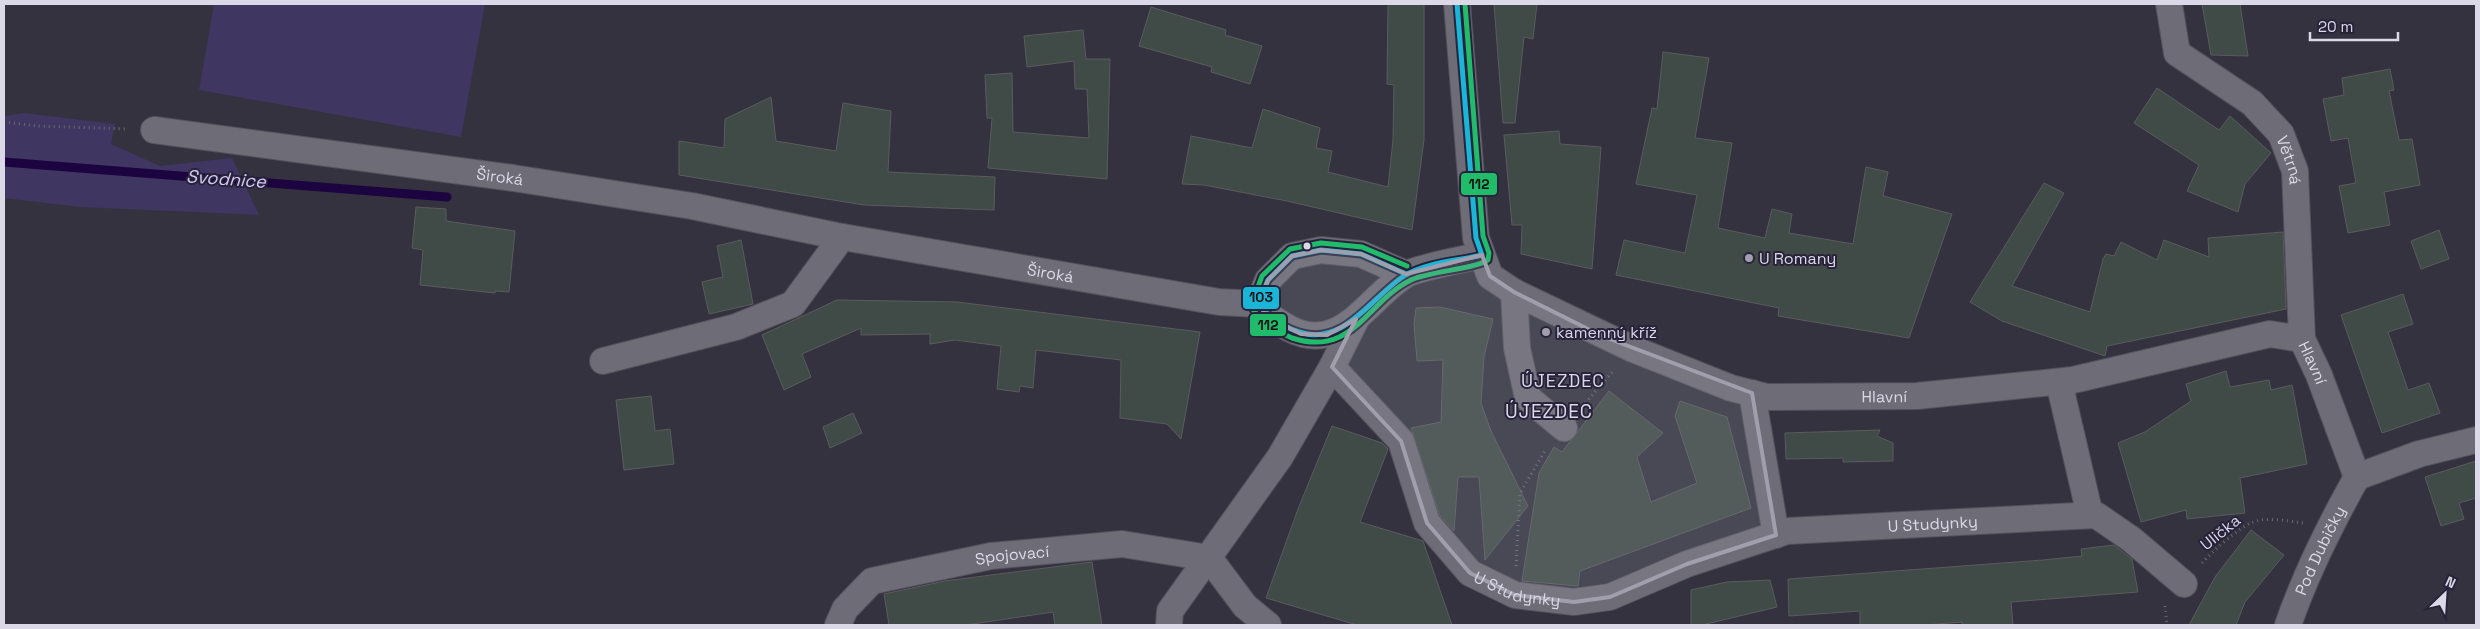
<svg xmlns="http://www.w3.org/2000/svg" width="2480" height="629" font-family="'Space Grotesk',sans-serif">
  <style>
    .green { fill: #403662 }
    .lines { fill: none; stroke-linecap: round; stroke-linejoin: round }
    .stream { stroke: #1c0441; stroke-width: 9 }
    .building { fill: #404a46; stroke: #5a5c5e }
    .minor-casing { stroke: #53505c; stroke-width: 28 }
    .path { stroke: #6b6973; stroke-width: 3; stroke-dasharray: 1 4; stroke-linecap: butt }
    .minor { stroke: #6e6c76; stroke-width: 26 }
    .bus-1-casing { stroke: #28233a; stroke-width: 9 }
    .bus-2-casing { stroke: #28233a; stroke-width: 9 }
    .bus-1 { stroke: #1ab6d8; stroke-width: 5 }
    .bus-2 { stroke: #20bc6c; stroke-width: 5 }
    .marked { fill: #a19ead; fill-opacity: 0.2; stroke: #a19ead; stroke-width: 4; stroke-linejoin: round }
    .bus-dot { fill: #dbd8e8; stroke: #28233a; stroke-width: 2 }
    .poi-dot { fill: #a19ead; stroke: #28233a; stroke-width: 2 }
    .labels { text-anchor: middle; stroke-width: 4; stroke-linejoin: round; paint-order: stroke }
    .street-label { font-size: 16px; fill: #dbd8e8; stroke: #28233a }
    .poi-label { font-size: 16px; fill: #dbd8e8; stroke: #28233a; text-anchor: start }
    .water-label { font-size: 18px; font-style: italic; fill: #d3cbf5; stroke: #28233a }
    .neighbourhood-label { font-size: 18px; letter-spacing: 1px; fill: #dbd8e8; stroke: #28233a }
    .quarter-label { font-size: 19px; letter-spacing: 1px; fill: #dbd8e8; stroke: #28233a }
    .line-badge { stroke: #28233a; stroke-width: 2 }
    .pale-badge-label { font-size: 14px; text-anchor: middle; font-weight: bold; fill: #111 }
  </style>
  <rect width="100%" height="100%" fill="#34323f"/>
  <path class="green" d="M 214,4 L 485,4 L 461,137 L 199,90 Z
    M 24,113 L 115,124 L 111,144 L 160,166 L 232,158 L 259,215 L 80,207 L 4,198 L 4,116 Z"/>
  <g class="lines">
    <path class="stream" d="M 4,162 L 447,197"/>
  </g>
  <path class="building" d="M 1388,4 L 1424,4 L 1424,140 L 1412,230 L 1287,201 L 1204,185 L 1182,184 L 1191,136 L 1252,148 L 1263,109 L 1320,128 L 1316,148 L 1332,151 L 1328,172 L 1388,187 L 1393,140 L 1394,85 L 1387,84 Z
    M 1494,4 L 1537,4 L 1533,39 L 1524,37 L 1515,123 L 1503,123 Z
    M 2202,4 L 2240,4 L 2248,56 L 2211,55 Z
    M 1151,7 L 1226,30 L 1225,35 L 1262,46 L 1250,84 L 1211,72 L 1212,67 L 1139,46 Z
    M 1083,30 L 1086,59 L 1110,59 L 1107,179 L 988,168 L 992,118 L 987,118 L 985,75 L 1012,73 L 1013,132 L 1089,138 L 1087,89 L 1075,89 L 1074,61 L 1027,67 L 1024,36 Z
    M 1663,52 L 1709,58 L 1695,138 L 1732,143 L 1718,228 L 1765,238 L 1772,209 L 1792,214 L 1789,233 L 1853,244 L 1866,167 L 1888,172 L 1883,196 L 1952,214 L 1909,338 L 1778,316 L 1779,308 L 1616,275 L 1624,240 L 1685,253 L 1697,195 L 1636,184 L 1652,108 L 1657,109 Z
    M 2390,69 L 2394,90 L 2389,91 L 2399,140 L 2412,139 L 2420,185 L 2384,192 L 2390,225 L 2348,233 L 2339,186 L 2356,183 L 2348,138 L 2331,141 L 2323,99 L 2344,95 L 2342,78 Z
    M 2157,88 L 2219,130 L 2230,116 L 2271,153 L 2245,184 L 2238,212 L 2187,191 L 2199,165 L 2134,123 Z
    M 771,97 L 776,141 L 836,151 L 843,103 L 891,111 L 888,172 L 995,177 L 994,210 L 864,205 L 679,175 L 679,141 L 724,148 L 725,119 Z
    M 1559,131 L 1560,144 L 1601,147 L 1592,269 L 1521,254 L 1522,225 L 1512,225 L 1504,135 Z
    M 2044,183 L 2064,193 L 2012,286 L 2090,312 L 2103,259 L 2106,254 L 2114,256 L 2121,242 L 2157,260 L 2164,240 L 2209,257 L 2208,238 L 2283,232 L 2286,309 L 2107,346 L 2105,356 L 2002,321 L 1970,302 Z
    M 416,207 L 446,209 L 446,221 L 515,231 L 509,292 L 495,291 L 495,293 L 420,285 L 423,250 L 412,248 Z
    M 2439,230 L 2449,259 L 2421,269 L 2411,241 Z
    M 741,240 L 753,304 L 709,314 L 702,282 L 723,277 L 717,246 Z
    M 2403,294 L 2413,324 L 2388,332 L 2408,390 L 2429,383 L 2440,413 L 2382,433 L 2341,315 Z
    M 837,300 L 957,302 L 1200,332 L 1181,439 L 1167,424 L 1120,418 L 1121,360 L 1036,350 L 1033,388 L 1020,386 L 1019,392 L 997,389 L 1001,346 L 955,340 L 930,344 L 930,334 L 861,335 L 861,328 L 802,354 L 811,377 L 784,390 L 762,335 Z
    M 1440,307 L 1493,319 L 1484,357 L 1481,403 L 1491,431 L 1528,506 L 1485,560 L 1479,477 L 1458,477 L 1454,531 L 1440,516 L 1411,428 L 1441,422 L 1443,360 L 1417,361 L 1414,324 L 1416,308 Z
    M 2226,371 L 2230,387 L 2269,380 L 2271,390 L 2292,385 L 2307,464 L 2240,478 L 2245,513 L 2187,519 L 2186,510 L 2141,522 L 2118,443 L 2145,432 L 2191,401 L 2186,384 Z
    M 1609,391 L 1663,433 L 1637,457 L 1651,502 L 1697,483 L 1675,416 L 1680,401 L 1727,417 L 1751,508 L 1580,571 L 1578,586 L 1522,581 L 1539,473 L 1554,447 L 1562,452 Z
    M 651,396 L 655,431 L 670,429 L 674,464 L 624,470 L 616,400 Z
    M 853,413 L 862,433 L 830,448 L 823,427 Z
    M 1332,426 L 1382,443 L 1388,449 L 1360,522 L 1423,541 L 1452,625 L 1357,625 L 1266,598 L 1298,509 Z
    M 1880,430 L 1877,436 L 1893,443 L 1893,461 L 1843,462 L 1843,458 L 1786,459 L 1785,433 Z
    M 2476,461 L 2476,498 L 2459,503 L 2464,519 L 2441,526 L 2425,477 Z
    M 2251,530 L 2284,555 L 2245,602 L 2236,625 L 2189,625 L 2215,577 Z
    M 2114,545 L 2132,559 L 2138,592 L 2011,602 L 2013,625 L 1962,625 L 1962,622 L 1925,625 L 1860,625 L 1860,611 L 1789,616 L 1788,579 L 2043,560 L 2082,556 L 2081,549 Z
    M 1092,562 L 1102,625 L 1055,625 L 1053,612 L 966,625 L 889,625 L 884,594 L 945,581 Z
    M 1770,580 L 1777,607 L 1702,625 L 1691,625 L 1691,590 L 1727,582 Z"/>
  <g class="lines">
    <g class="minor-casing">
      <g id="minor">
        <path id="s1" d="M 1457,4 L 1476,238 L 1490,276 L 1514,292 L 1633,349 L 1731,388 L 1767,397 L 1917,396 L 2073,380 L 2270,334 L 2302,339"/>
        <path id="s2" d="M 2169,4 L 2177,53 L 2252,103 L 2281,134 L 2295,171 L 2302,339 L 2319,375 L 2357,477"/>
        <path id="s3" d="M 154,130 L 513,178 L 692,206 L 837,236 L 1219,302 L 1258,304 C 1267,316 1276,321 1290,329 C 1341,355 1368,298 1405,275 C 1416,268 1466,259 1482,255"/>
        <path d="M 1514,292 L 1517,348 L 1528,398 L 1564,428"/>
        <path d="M 1258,304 L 1268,280 L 1292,256 L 1321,250 L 1361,254 L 1406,274"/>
        <path d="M 603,361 L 736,327 L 793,304 L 842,237"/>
        <path id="s4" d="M 1332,367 L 1401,441 L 1427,523 L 1470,573 L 1515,595 L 1574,602 L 1610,597 L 1687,564 L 1787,531 L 2096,515 L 2131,539 L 2184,584"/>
        <path d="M 2059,382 L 2090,515"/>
        <path d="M 1752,393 L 1776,535"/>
        <path d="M 2357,477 L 2419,454 L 2476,440"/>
        <path id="s5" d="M 838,625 L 845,609 L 872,581 L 991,556 L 1122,544 L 1209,558 L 1245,606 L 1268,625"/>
        <path d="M 1169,625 L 1170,611 L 1280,457 L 1332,367 L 1356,319"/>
        <path id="s6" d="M 2288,625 C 2306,573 2330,525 2357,477"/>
      </g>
    </g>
    <path class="path" d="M 4,122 L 37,126 L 128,129
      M 1582,407 L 1614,370
      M 2202,563 C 2211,553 2238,528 2251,523 C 2266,516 2287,521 2303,523
      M 1516,566 L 1520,493 L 1546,449
      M 2165,606 L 2167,625"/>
    <use href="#minor" class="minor"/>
    <g class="bus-1-casing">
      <path id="bus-1" d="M 1406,274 L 1361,254 L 1321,250 L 1292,256 L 1268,280 L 1258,304 C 1269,317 1283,327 1299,332 C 1344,347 1371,297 1404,276 C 1426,262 1458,261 1482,255 L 1476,238 L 1457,4"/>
    </g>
    <g class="bus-2-casing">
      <path id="bus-2" d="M 1407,266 L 1362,247 L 1321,243 L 1290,249 L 1262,276 L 1251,306 C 1259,321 1277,332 1292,338 C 1353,358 1367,301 1411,280 C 1430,271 1475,269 1488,260 L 1489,253 L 1483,236 L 1465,4"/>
    </g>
    <use href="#bus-1" class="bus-1"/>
    <use href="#bus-2" class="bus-2"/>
  </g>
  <path class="marked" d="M 1321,250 L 1361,254 L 1406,274 L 1482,255 L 1490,276 L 1514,292 L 1602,336 L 1752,393 L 1776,535 L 1687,564 L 1610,597 L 1574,602 L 1515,595 L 1470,573 L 1427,523 L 1401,441 L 1332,367 L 1356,319 L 1327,335 L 1301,334 L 1268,317 L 1258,304 L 1268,280 L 1292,256 Z"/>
  <circle class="bus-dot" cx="1307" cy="246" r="4.5"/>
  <g class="poi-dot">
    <circle cx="1749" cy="258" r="5"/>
    <circle cx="1546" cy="332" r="5"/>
  </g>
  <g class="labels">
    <g class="street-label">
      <text dy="6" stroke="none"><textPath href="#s2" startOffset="210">Větrná</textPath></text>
      <text dy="6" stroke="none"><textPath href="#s3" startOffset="349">Široká</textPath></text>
      <text dy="6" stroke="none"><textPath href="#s3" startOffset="908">Široká</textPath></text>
      <text dy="6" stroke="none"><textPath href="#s2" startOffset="416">Hlavní</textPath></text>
      <text dy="6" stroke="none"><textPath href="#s1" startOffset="696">Hlavní</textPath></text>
      <text dy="6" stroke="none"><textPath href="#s4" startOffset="734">U Studynky</textPath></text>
      <text transform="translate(2220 532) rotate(-39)" y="6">Ulička</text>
      <text dy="6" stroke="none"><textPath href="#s6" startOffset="81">Pod Dubičky</textPath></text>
      <text dy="6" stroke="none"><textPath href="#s5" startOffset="199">Spojovací</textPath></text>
      <text dy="6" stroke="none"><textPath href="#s4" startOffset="304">U Studynky</textPath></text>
    </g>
    <g class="poi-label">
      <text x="1759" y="264">U Romany</text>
      <text x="1556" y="338">kamenný kříž</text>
    </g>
    <g class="water-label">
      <text transform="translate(226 179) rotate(4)" y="6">Svodnice</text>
    </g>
    <g class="neighbourhood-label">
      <text x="1563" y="387">ÚJEZDEC</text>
    </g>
    <g class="quarter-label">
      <text x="1549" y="418">ÚJEZDEC</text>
    </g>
  </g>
  <g class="line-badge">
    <rect x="1460" y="172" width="38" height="24" rx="5" fill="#20bc6c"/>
    <rect x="1242" y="286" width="38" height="24" rx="5" fill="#1ab6d8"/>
    <rect x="1249" y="313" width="38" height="24" rx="5" fill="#20bc6c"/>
  </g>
  <g class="pale-badge-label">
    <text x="1479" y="189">112</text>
    <text x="1261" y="302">103</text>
    <text x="1268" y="330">112</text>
  </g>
  <rect width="2480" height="629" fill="none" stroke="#dbd8e8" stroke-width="10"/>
  <g transform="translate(2445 594) rotate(25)" stroke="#28233a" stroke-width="4" paint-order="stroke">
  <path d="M0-4L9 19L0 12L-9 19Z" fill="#dbd8e8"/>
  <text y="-8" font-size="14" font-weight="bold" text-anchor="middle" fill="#dbd8e8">N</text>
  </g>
  <path d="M2310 32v8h88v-8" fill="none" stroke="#dbd8e8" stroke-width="2.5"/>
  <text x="2318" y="32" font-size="15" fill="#dbd8e8" stroke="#28233a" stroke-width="4" paint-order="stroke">20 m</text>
</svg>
